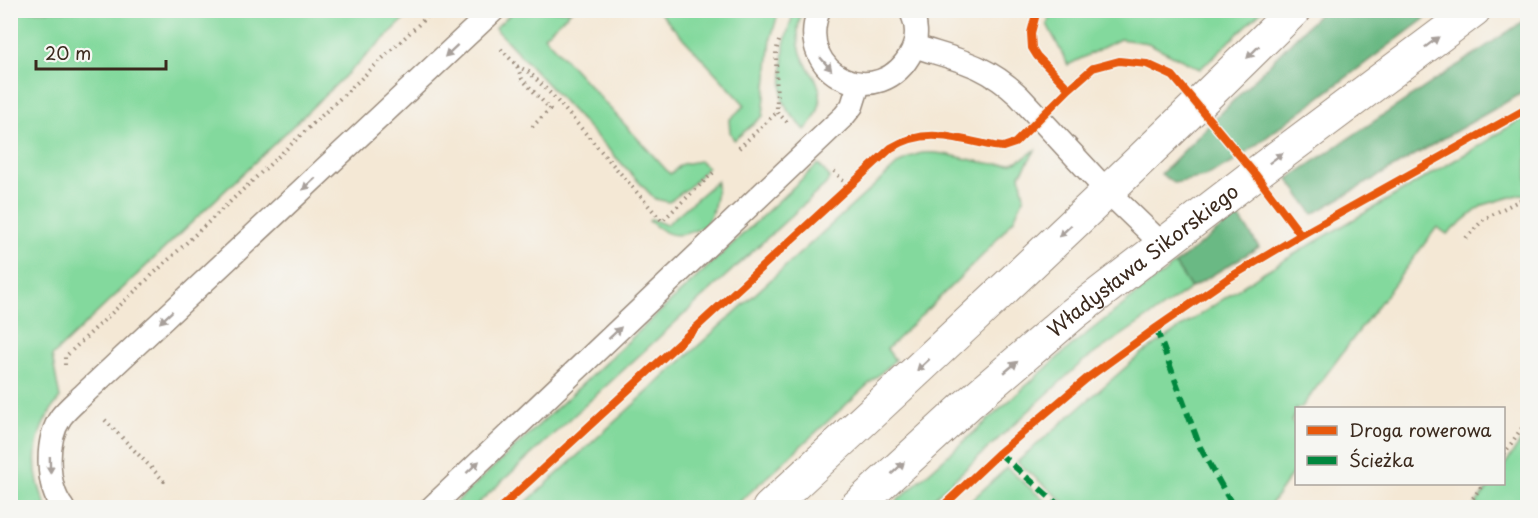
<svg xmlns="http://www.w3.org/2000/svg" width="1538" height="518" font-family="'Playpen Sans',sans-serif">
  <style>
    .green { fill: #83d99d; stroke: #5f825e; stroke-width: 1.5 }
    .forest { fill: #6ab984; stroke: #527251; stroke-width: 1.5 }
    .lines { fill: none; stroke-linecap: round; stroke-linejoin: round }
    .lane-casing { stroke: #98897a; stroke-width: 25 }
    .secondary-casing { stroke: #98897a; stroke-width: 35 }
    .path { stroke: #98897a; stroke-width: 4; stroke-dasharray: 1.5 4.5; stroke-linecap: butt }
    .lane { stroke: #fff; stroke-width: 22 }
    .secondary { stroke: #fff; stroke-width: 33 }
    .quiet { stroke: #00873e; stroke-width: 6; stroke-dasharray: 12 6; stroke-linecap: butt }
    .cycleway-casing { stroke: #f6f6f2; stroke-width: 11 }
    .cycleway { stroke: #e8590c; stroke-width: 8 }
    .oneway { fill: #a79f9a }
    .labels { text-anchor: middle; stroke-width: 4.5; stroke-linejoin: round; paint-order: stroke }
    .street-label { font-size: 20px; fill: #3b2a1e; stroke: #f6f6f2 }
  </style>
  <rect width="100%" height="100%" fill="#f6f6f2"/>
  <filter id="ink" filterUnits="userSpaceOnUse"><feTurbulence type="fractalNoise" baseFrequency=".0167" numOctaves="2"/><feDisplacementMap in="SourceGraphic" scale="12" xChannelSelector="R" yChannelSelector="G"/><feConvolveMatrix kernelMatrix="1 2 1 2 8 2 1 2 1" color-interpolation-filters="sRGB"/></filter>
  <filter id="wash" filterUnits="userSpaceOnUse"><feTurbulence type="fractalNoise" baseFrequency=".008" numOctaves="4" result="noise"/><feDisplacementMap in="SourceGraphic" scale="24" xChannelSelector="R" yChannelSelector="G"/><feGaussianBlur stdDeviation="1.35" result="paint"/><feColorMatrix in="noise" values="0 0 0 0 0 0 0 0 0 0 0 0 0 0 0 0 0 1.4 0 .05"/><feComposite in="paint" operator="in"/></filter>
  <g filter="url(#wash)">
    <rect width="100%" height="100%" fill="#f4e8d5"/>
    <path class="green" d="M 515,10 L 571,11 L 544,36 L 670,174 L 682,164 L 700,161 L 708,167 L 689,187 L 669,202 L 655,199 L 495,28 Z
      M 1052,10 L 1262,10 L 1262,11 L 1200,69 L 1148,43 L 1120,39 L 1068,65 L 1047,24 Z
      M 10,11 L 413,11 L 52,356 L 60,398 C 32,432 28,468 47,507 L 11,507 Z
      M 658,11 L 779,11 L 771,38 L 763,116 L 734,140 L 730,132 L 729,120 L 745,105 Z
      M 794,11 L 802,11 C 797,25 796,38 801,53 C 804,64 812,72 817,82 C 825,99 818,117 805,130 L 788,111 L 782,98 L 784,44 Z
      M 1527,115 L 1527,195 L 1521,194 L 1483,205 L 1447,234 L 1437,227 L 1301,408 L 1296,408 L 1296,414 L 1291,421 L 1296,425 L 1296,468 L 1269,507 L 1070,507 L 1017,462 L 1141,354 L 1264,272 L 1479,146 Z
      M 1036,149 L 1020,175 L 1024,197 L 1014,219 L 985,253 L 887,349 L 895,360 L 734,507 L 521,507 L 898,164 C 906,159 914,154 923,153 C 950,150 987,169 1012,163 C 1021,161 1029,155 1036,149 Z
      M 818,164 L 829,176 L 829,178 L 826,184 L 474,507 L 451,507 Z
      M 717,181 C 717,195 715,210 707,222 C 705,226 700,228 696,230 C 675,239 666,235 649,221 L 652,219 L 666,225 Z
      M 1175,264 L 1191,288 L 1082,362 L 924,507 L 890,507 L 1071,346 Z
      M 1527,432 L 1527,507 L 1473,507 L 1491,484 L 1504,484 L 1504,466 Z
      M 1007,468 L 1052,507 L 964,507 Z"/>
    <path class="forest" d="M 1322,11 L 1435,11 L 1232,163 L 1204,177 L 1174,183 L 1161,174 Z
      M 1527,19 L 1527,90 L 1313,214 L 1288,179 Z
      M 1238,215 L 1259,247 L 1191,288 L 1175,264 Z"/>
  </g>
  <g filter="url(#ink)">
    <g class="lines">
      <g class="lane-casing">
        <path id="lane" d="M 819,10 C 793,76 881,114 912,51 C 918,39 917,22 910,10
          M 914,46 C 957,60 984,63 1019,96 L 1107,191 L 1163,245
          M 63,508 C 46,486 45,440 61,417 C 68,408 77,401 85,393 L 494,10
          M 431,508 L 844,116 L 852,106 L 859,84"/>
      </g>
      <g class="secondary-casing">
        <g id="secondary">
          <path d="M 769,508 C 946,344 1123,180 1294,10"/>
          <path id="s1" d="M 855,508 L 967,405 L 1073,314 L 1255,174 L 1474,10"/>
        </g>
      </g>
      <path class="path" d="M 779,41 L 776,51 L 777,112 L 789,124
        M 501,49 L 517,66 L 522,79 L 550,109 L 532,127
        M 517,66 L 529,72 L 553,96 L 662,221 L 716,170
        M 739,148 L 777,112
        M 834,171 L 848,186
        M 1466,238 L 1484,219 L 1520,200 L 1528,200
        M 65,365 L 65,357 L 434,10
        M 105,420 L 164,481 L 167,477
        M 1504,454 L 1528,419
        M 1466,508 L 1483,484"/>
      <use href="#lane" class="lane"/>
      <use href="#secondary" class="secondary"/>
      <path class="quiet" d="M 1156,328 L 1200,447 L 1234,508
        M 999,453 L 1062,508"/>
      <g class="cycleway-casing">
        <path id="cycleway" d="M 1069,89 L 1093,68 L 1119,61 L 1147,64 L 1173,76 L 1255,174 L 1301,235
          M 500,508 L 891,148 C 927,126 956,139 994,146 L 1003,147 L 1015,143 L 1069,89 L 1037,56 L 1032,48 L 1031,33 L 1037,10
          M 941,508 L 999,453 L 1086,379 L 1156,328 L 1227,279 L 1301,235 L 1528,108"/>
      </g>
      <use href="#cycleway" class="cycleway"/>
    </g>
    <defs><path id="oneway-solid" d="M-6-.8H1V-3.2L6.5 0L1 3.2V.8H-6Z" transform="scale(1.5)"/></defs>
    <g class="oneway">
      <use href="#oneway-solid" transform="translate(1432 42) rotate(-37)"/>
      <use href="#oneway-solid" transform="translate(451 51) rotate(137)"/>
      <use href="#oneway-solid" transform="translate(1253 52) rotate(135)"/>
      <use href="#oneway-solid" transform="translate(826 64) rotate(49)"/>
      <use href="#oneway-solid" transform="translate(1276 158) rotate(-37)"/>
      <use href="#oneway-solid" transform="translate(309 184) rotate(137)"/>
      <use href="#oneway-solid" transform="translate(1065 231) rotate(137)"/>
      <use href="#oneway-solid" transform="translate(166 317) rotate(137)"/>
      <use href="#oneway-solid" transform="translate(615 333) rotate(-43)"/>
      <use href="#oneway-solid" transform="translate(923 365) rotate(137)"/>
      <use href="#oneway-solid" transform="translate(1011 367) rotate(-40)"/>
      <use href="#oneway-solid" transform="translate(50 465) rotate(89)"/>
      <use href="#oneway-solid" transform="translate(473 467) rotate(-43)"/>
      <use href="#oneway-solid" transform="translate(898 468) rotate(-43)"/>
    </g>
  </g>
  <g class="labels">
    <g class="street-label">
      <text dy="7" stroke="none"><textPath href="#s1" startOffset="380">Władysława Sikorskiego</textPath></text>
    </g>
  </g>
  <rect width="1538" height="518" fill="none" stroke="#f6f6f2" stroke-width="36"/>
  <rect x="1295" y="407" width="210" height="78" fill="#f6f6f2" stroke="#aba49d" stroke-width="1.5"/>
  <rect x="1307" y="426" width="30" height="9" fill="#e8590c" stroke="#aba49d" stroke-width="1.5"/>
  <text x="1349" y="437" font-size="18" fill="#3b2a1e">Droga rowerowa</text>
  <rect x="1307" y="456" width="30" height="9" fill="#00873e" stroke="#aba49d" stroke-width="1.5"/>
  <text x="1349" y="467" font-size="18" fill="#3b2a1e">Ścieżka</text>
  <path d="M36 60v9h130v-9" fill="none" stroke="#3b2a1e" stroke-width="3"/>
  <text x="45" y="60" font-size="18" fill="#3b2a1e" stroke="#f6f6f2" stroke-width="4.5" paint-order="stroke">20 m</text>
</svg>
